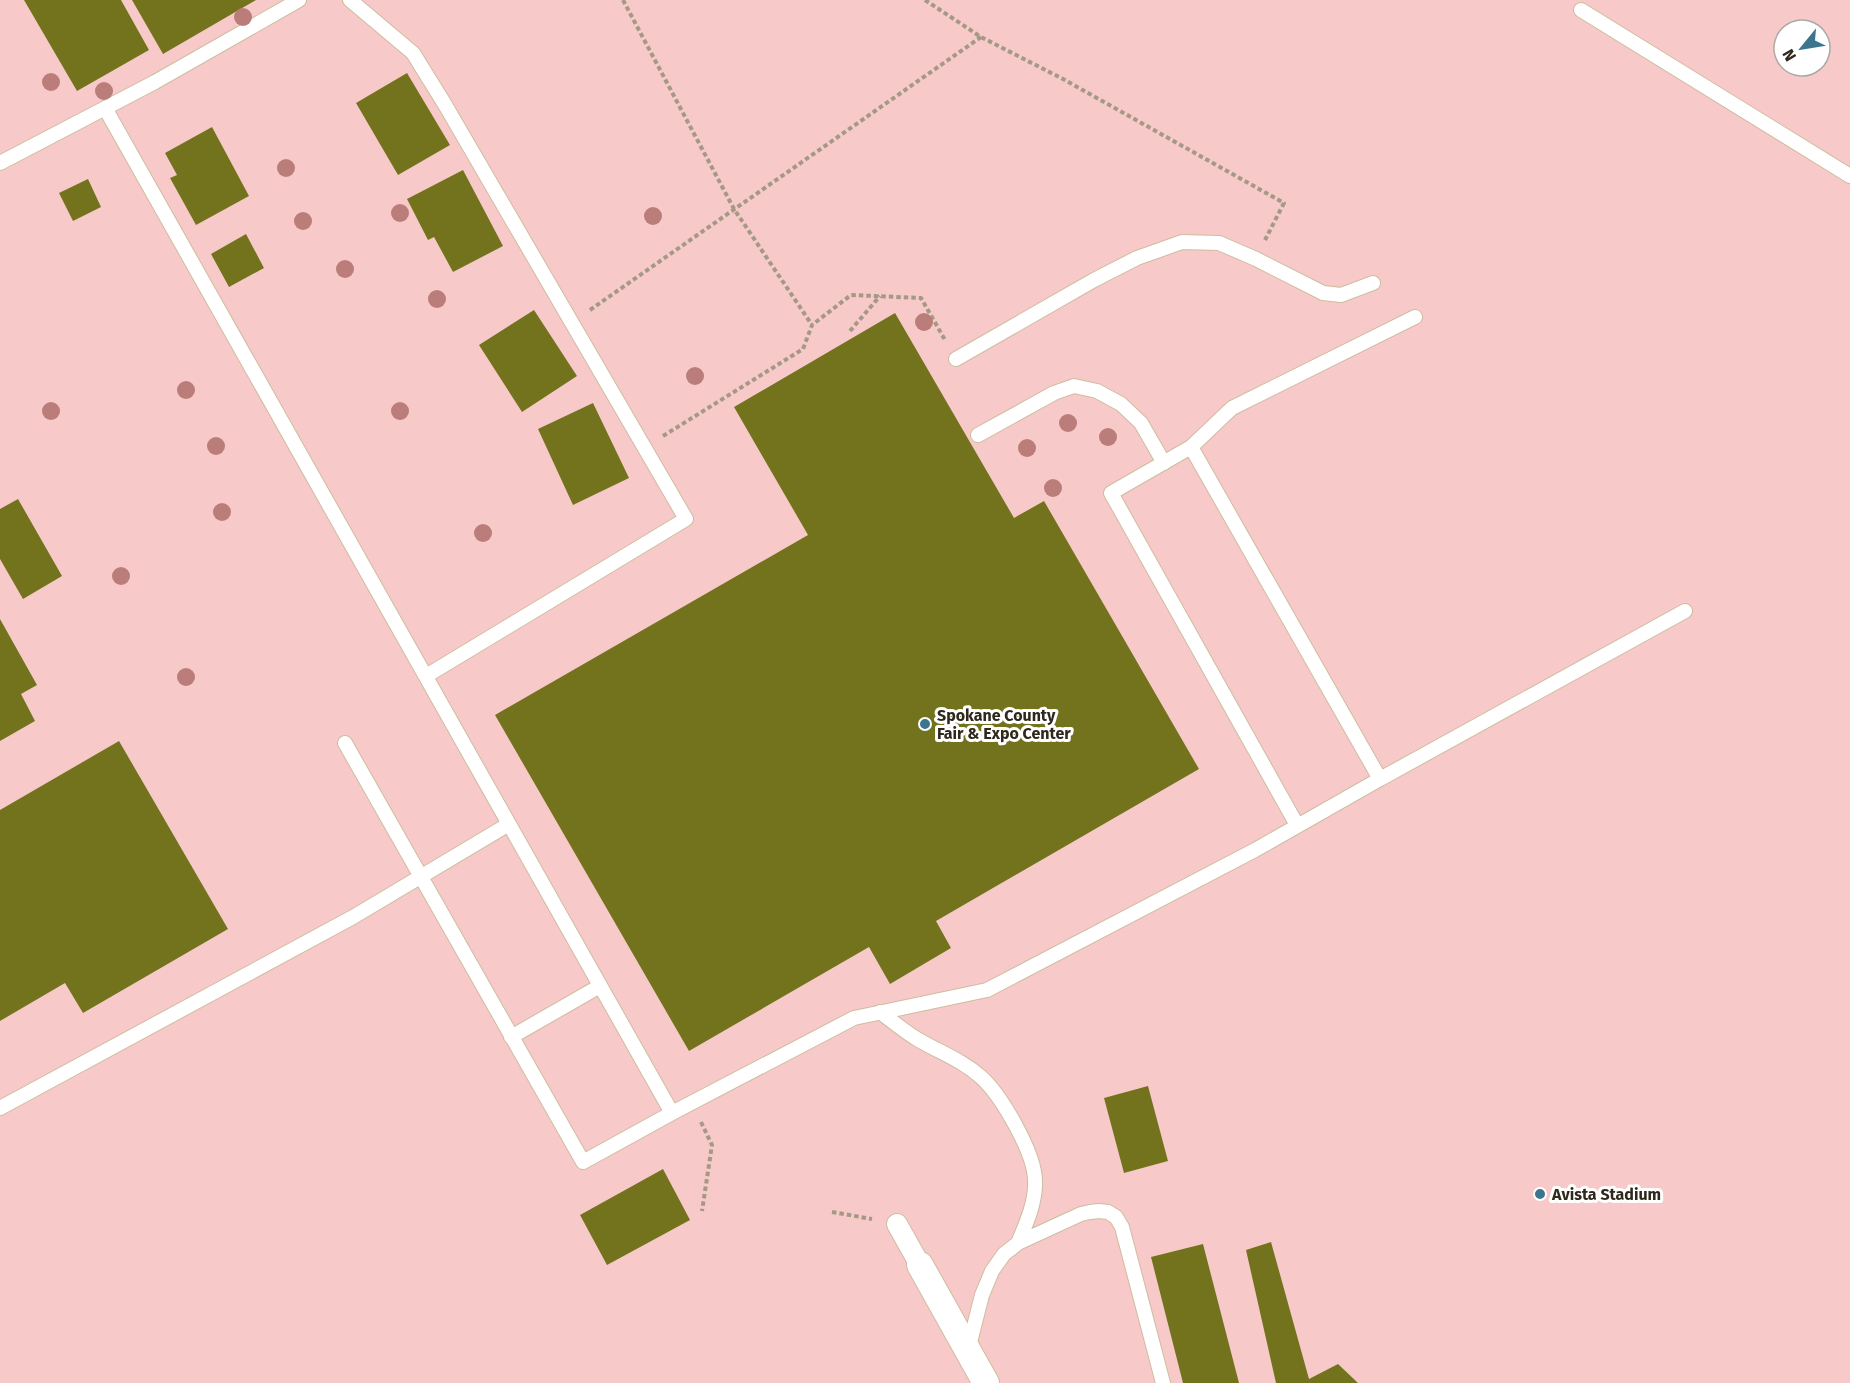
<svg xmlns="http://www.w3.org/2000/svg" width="1850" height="1383" font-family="'Fira Sans',sans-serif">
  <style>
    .green { fill: #f7cac9; fill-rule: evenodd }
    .building { fill: #74731d }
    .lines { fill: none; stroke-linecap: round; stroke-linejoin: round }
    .service-casing { stroke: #cfbc9f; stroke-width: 16 }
    .pedestrian-casing { stroke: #cfbc9f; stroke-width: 22 }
    .minor-casing { stroke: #cfbc9f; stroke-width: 28 }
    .path { stroke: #a59986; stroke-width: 4; stroke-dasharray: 4.5 3; stroke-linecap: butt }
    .service { stroke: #fff; stroke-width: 14 }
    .pedestrian { stroke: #fff; stroke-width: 20 }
    .minor { stroke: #fff; stroke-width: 26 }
    .tree { fill: #bb7d79 }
    .poi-dot { fill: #3c768e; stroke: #fff; stroke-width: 2 }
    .labels { text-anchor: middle; stroke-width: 6; stroke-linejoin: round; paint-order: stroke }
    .poi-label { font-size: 16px; font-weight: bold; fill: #2f281d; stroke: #fff; text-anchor: start }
  </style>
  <rect width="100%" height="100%" fill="#fdedd5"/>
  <path class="green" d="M 0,0 L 1850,0 L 1850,1383 L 0,1383 ZM 1784,30 L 1820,30 L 1820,66 L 1784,66 Z"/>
  <path class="building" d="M 24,0 L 121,0 L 149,50 L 77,91 Z
    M 132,0 L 256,0 L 163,54 Z
    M 407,73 L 450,145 L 398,175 L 356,103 Z
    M 212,127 L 249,196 L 196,225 L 170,178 L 177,175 L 165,153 Z
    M 463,170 L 503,246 L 453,272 L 434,237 L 428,240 L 407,199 Z
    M 88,179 L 101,207 L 73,221 L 59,193 Z
    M 246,234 L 264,268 L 229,287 L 211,254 Z
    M 534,310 L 577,376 L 522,412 L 479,345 Z
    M 895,313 L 1014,518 L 1044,501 L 1199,769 L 936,921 L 951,948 L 890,984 L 869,947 L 689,1051 L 495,715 L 808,535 L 734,407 Z
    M 593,403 L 629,478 L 573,505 L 538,429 Z
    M 18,499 L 62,576 L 23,599 L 0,559 L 0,509 Z
    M 0,619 L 37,685 L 21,694 L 35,721 L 0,741 Z
    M 119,741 L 228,929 L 83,1013 L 65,983 L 0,1021 L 0,810 Z
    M 1148,1086 L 1168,1161 L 1124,1173 L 1104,1098 Z
    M 663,1169 L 690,1220 L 607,1265 L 580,1215 Z
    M 1271,1242 L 1309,1379 L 1338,1364 L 1358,1383 L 1276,1383 L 1246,1250 Z
    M 1203,1244 L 1239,1383 L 1183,1383 L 1151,1257 Z"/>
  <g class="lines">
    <g class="service-casing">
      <path id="service" d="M 350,0 L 413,53 L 444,103 L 686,519 L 426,676
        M 1581,10 L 1850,176
        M 105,108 L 672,1113 L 854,1018 L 987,990 L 1255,850 L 1380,779 L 1191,447 L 1111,493 L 1297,825
        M 0,163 L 155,82 L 299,0
        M 956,359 L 1094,280 L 1137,258 L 1182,242 L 1219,243 L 1256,259 L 1323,293 L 1341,295 L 1373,283
        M 978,435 L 1054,393 L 1074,386 L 1097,391 L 1121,404 L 1141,423 L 1164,463
        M 1191,447 L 1232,408 L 1415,317
        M 345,743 L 583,1162 L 672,1113
        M 1380,779 L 1685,611
        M 880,1012 C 892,1021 904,1031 917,1039 C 939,1052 962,1060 981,1077 C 1001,1095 1035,1153 1035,1181 C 1036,1202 1026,1224 1018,1243
        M 511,1037 L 600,986
        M 0,1108 L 353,917 L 509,824
        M 968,1350 L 982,1295 L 992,1271 L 1004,1254 L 1018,1243 L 1081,1214 L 1090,1212 L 1099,1211 L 1108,1212 L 1116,1217 L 1122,1227 L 1163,1383"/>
    </g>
    <g class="pedestrian-casing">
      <path id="pedestrian" d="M 897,1224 L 920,1265"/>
    </g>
    <g class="minor-casing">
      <path id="minor" d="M 920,1265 L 986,1383"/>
    </g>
    <path class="path" d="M 623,0 L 734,209 L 812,325
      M 925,0 L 981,37 L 1063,79 L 1284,203 L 1265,240
      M 590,310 L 981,37
      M 850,331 L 880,296
      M 663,436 L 803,349 L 812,325 L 851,295 L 921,298 L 945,340
      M 701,1122 L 712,1145 L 702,1211
      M 832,1212 L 872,1219"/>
    <use href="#service" class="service"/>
    <use href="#pedestrian" class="pedestrian"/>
    <use href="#minor" class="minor"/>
  </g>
  <g class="tree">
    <circle cx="243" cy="17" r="9"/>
    <circle cx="51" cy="82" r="9"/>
    <circle cx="104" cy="91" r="9"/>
    <circle cx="286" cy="168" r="9"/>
    <circle cx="400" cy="213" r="9"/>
    <circle cx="653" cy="216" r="9"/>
    <circle cx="303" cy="221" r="9"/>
    <circle cx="345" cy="269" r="9"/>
    <circle cx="437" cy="299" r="9"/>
    <circle cx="924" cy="322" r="9"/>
    <circle cx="695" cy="376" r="9"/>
    <circle cx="186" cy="390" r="9"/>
    <circle cx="51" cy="411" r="9"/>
    <circle cx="400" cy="411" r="9"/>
    <circle cx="1068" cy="423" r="9"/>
    <circle cx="1108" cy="437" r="9"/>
    <circle cx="216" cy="446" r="9"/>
    <circle cx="1027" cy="448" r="9"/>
    <circle cx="1053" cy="488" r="9"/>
    <circle cx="222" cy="512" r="9"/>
    <circle cx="483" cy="533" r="9"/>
    <circle cx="121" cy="576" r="9"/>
    <circle cx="186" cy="677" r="9"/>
  </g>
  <g class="poi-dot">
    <circle cx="925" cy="724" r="6"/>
    <circle cx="1540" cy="1194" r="6"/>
  </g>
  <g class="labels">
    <g class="poi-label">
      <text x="937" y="721">Spokane County<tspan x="937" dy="18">Fair &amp; Expo Center</tspan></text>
      <text x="1552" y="1200">Avista Stadium</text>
    </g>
  </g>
  <g transform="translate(1802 48) rotate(240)"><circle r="28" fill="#ffffff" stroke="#aca9a5" stroke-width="1.5"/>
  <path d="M0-4.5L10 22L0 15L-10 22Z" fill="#3c768e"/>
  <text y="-9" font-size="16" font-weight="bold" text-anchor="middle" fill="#2f281d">N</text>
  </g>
</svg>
